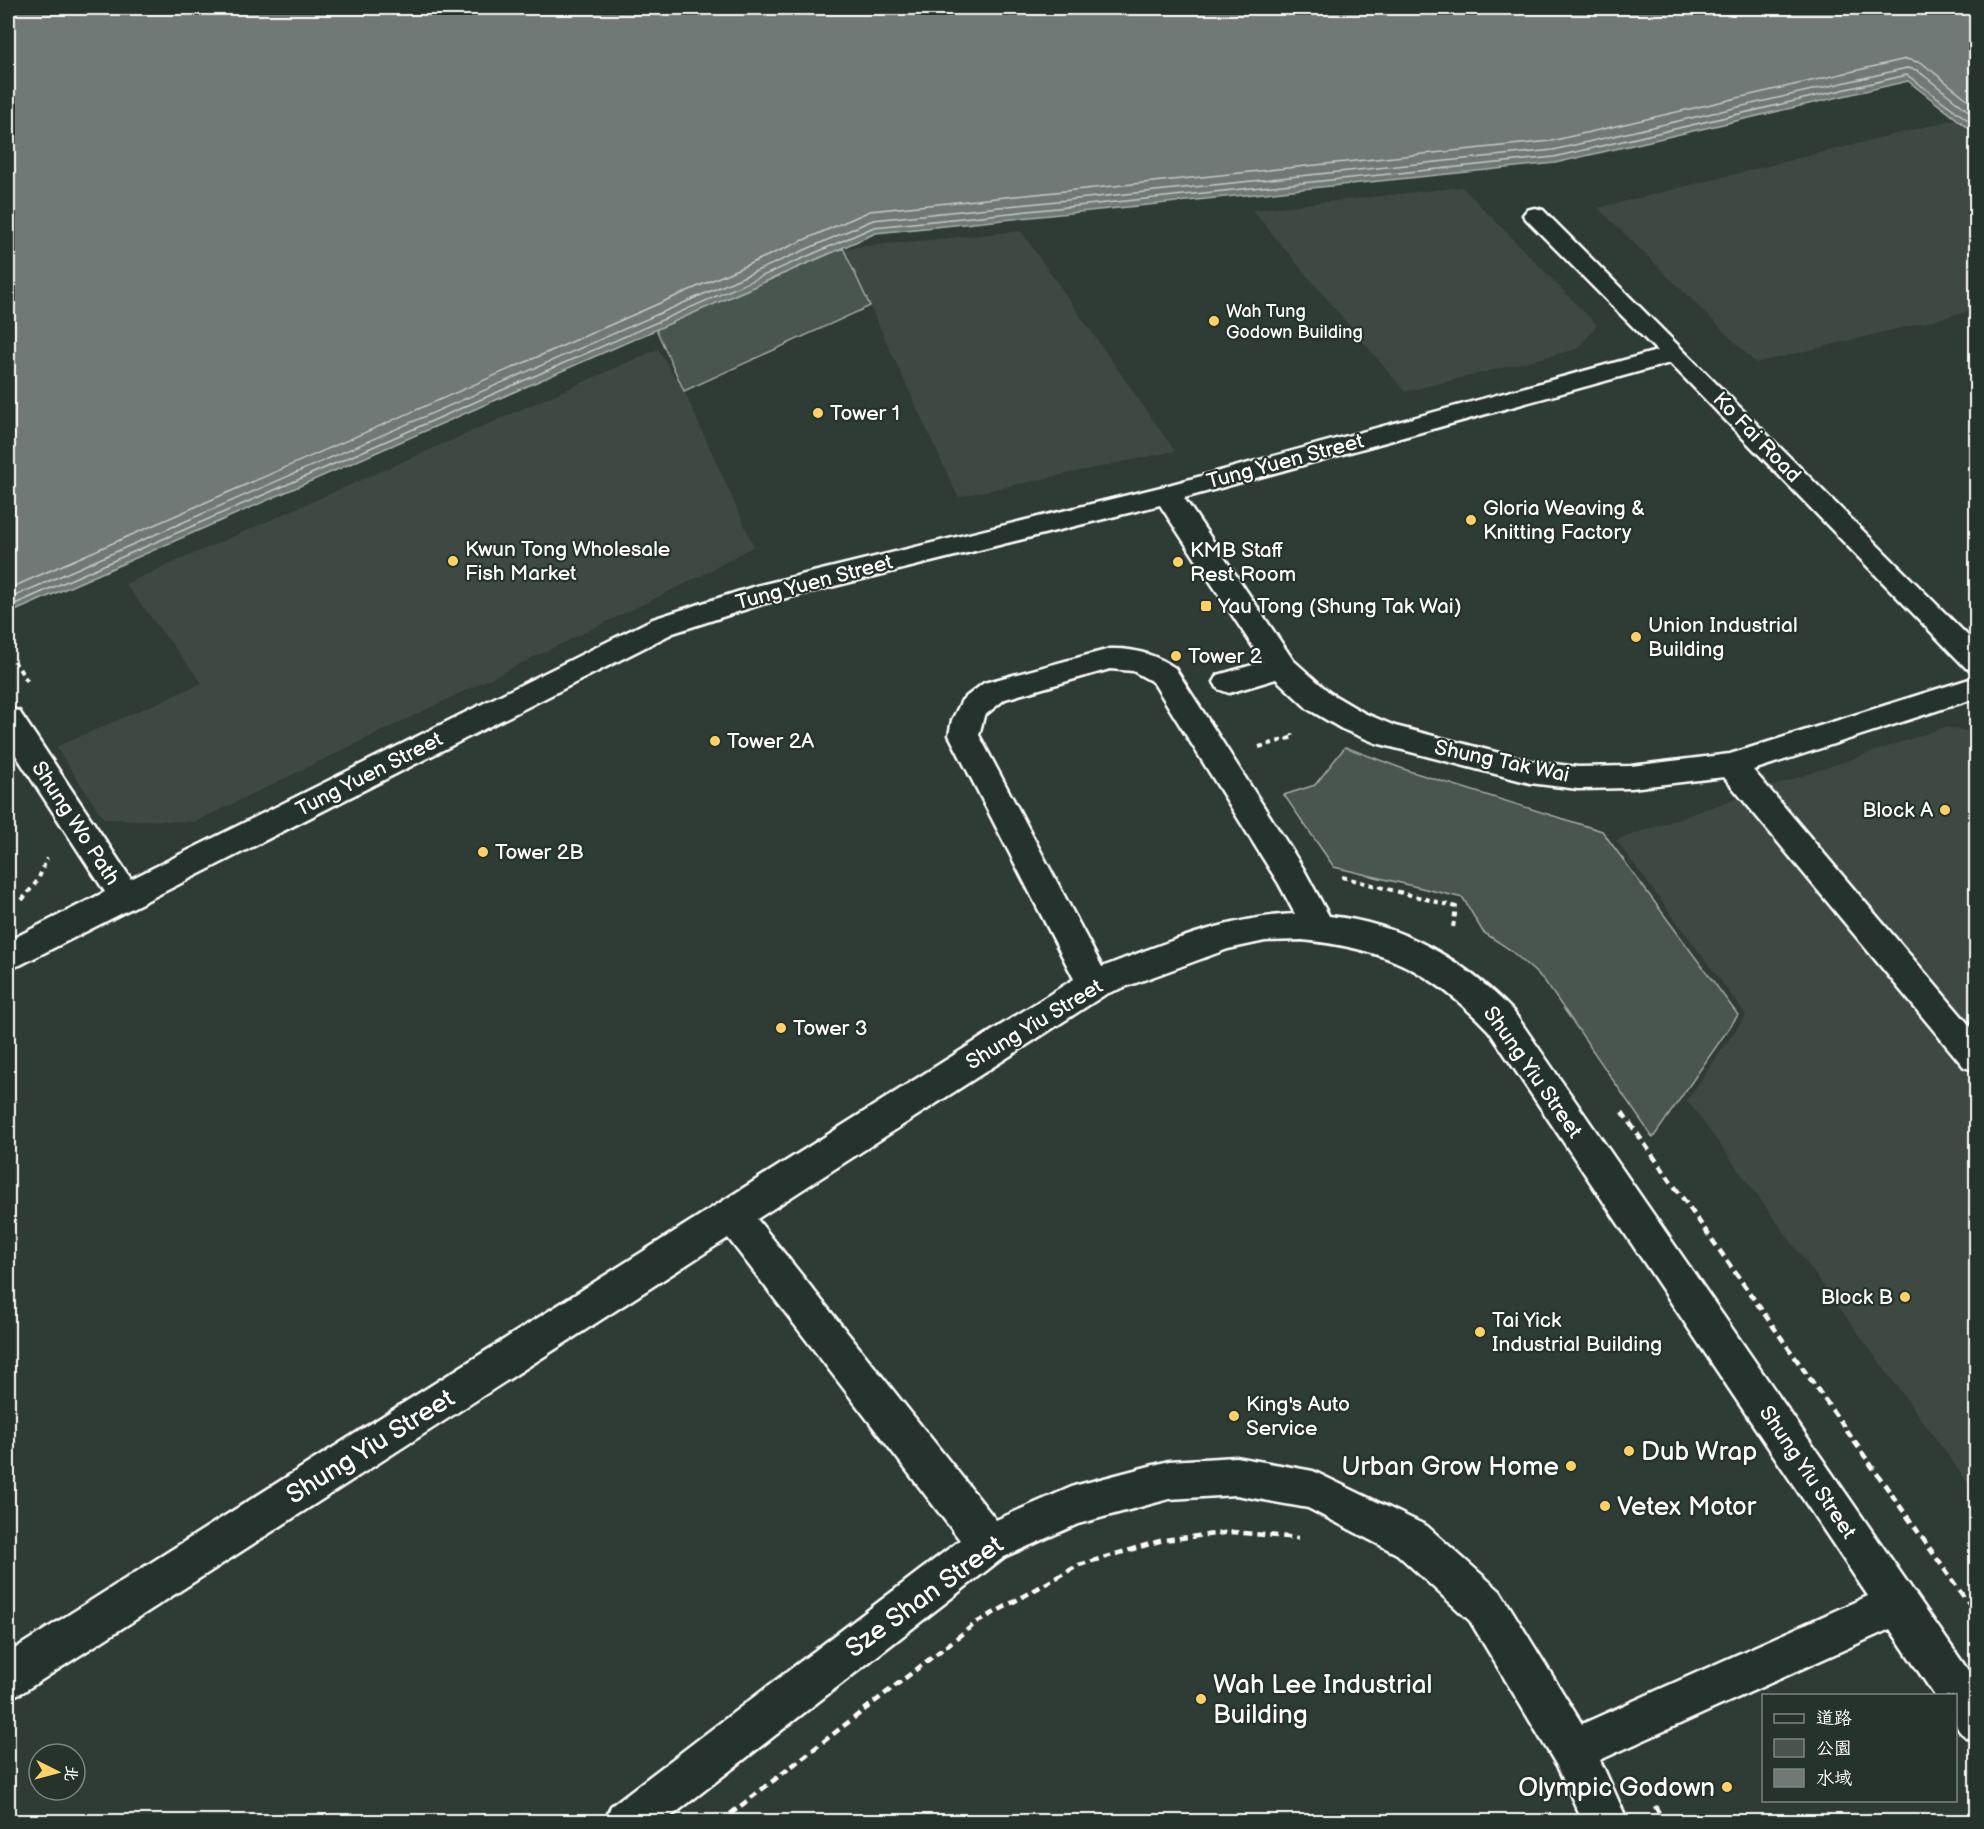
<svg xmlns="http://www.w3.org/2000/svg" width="1984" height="1829" font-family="'Balsamiq Sans','LXGW WenKai TC',sans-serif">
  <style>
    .built { fill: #3c4842 }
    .green { fill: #4a544f; stroke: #a4aaa7; stroke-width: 1.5 }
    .water { fill: #707975; stroke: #a9afac; stroke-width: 1.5 }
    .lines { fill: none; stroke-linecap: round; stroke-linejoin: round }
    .shore { stroke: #c6c9c8; stroke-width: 1.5 }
    .minor-casing { stroke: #fff; stroke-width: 5 }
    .path-far1 { stroke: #fff; stroke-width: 4; stroke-dasharray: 5 4.5; stroke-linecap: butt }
    .path { stroke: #fff; stroke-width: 4.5; stroke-dasharray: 8 5; stroke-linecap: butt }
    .minor { fill: #26332d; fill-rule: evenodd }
    .poi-dot { fill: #ffd166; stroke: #26332d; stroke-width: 2 }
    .labels { text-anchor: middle; stroke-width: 4.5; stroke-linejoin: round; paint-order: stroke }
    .far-poi-label { font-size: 18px; fill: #fff; stroke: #26332d; text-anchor: start }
    .poi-label { font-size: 21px; fill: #fff; stroke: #26332d; text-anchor: start }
    .street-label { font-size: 21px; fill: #fff; stroke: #26332d }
    .near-street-label { font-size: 26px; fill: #fff; stroke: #26332d }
    .near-poi-label { font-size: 26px; fill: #fff; stroke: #26332d; text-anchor: start }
  </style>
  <rect width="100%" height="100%" fill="#2f3b35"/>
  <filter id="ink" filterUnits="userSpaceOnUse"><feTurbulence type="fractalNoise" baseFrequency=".0167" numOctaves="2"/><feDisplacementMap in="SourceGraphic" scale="12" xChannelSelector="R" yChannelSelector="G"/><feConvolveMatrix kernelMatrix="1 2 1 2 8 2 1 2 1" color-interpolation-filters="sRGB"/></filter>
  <g filter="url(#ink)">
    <path class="built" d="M 1956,119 L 1976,134 L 1976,310 L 1756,363 L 1598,208 Z
      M 1462,187 L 1597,325 L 1578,349 L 1405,392 L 1252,210 Z
      M 1021,231 L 1175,451 L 958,497 L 843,248 Z
      M 658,349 L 686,395 L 754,546 L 703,575 L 195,822 L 104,819 L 56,747 L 202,683 L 125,584 Z
      M 1945,727 L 1976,733 L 1976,1494 L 1687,1100 L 1746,1015 L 1616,840 Z"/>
    <path class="green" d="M 843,248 L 870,306 L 684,391 L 656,329 Z
      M 1345,747 L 1409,771 L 1602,831 L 1738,1015 L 1653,1138 L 1544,980 L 1509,949 L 1483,932 L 1463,898 L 1334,867 L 1284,795 L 1315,785 Z"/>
    <path class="water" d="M 8,8 L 1976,8 L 1976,134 L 1908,81 L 1555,163 L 876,233 L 8,614 Z"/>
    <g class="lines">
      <path class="shore" d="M 8,589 L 870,211 L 1551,141 L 1906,59 L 1922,63 L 1976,106
        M 8,599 L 873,220 L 1553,150 L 1907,68 L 1917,70 L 1976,117
        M 8,607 L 874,227 L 1554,157 L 1907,75 L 1976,126"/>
      <g class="minor-casing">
        <path id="minor" d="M 1535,208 L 1543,210 L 1976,644 L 1976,671 L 1966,668 L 1670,363 L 1184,498 L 1293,660 L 1330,693 L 1364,713 L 1395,726 L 1530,761 L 1578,767 L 1631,766 L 1730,754 L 1976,677 L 1976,698 L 1753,770 L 1976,1033 L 1976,1071 L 1964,1067 L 1724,777 L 1631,788 L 1578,789 L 1530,783 L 1376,743 L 1342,729 L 1308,709 L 1276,679 L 1229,693 L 1218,689 L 1214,682 L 1218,675 L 1263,662 L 1160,505 L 762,604 L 673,633 L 20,965 L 8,969 L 8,941 L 105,892 L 8,743 L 8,708 L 19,711 L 131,879 L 653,619 L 756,586 L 1165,486 L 1657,351 L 1527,220 L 1523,215 L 1527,210 Z
          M 1110,649 C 1133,648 1155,654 1175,668 L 1303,868 L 1329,916 C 1401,923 1464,960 1513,1011 L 1976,1682 L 1976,1741 C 1950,1732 1956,1720 1956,1696 L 1935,1696 L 1890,1629 L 1600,1760 L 1628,1822 L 1583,1822 L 1557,1766 L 1470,1621 L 1397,1554 L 1308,1508 L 1236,1495 L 1169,1499 L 1078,1524 L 1004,1557 L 664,1822 L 605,1822 L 611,1806 L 960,1540 L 728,1238 L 23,1692 L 8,1698 L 8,1653 L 1074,979 L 949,735 L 952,720 L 962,700 L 984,683 ZM 1110,669 L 1133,671 L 1153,682 L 1279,884 L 1295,914 C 1227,917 1165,943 1102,967 L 979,735 L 984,716 L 1005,699 ZM 1302,940 C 1385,948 1432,971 1489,1031 L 1868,1596 L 1582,1724 L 1500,1591 L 1427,1526 L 1313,1471 L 1236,1457 L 1169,1461 L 1074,1486 L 996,1520 L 757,1219 L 1106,994 L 1228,949 L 1265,941 Z"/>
      </g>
      <path class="path-far1" d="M 14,661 L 28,682
        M 1259,747 L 1294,737 L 1292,734
        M 1342,877 L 1456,907 L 1453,928
        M 22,900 L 38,880 L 47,858"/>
      <path class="path" d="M 1622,1112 L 1976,1614
        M 1655,1806 L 1664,1822
        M 720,1822 L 976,1623 L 1079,1565 L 1163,1540 L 1233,1532 L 1298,1538"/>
      <use href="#minor" class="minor"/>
    </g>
  </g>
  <g class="poi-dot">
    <circle cx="1214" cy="321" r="6"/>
    <circle cx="818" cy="413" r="6"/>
    <circle cx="1471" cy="520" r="6"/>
    <circle cx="453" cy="561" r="6"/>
    <circle cx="1178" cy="562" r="6"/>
    <rect x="1200" y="600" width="12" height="12" rx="3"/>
    <circle cx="1636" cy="637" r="6"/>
    <circle cx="1176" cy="656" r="6"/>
    <circle cx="715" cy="741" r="6"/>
    <circle cx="1945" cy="810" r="6"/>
    <circle cx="483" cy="852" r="6"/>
    <circle cx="781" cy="1028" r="6"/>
    <circle cx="1905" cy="1297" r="6"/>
    <circle cx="1480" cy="1332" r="6"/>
    <circle cx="1234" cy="1416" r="6"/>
    <circle cx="1629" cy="1451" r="6"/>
    <circle cx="1571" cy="1466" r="6"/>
    <circle cx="1605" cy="1506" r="6"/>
    <circle cx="1201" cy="1699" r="6"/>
    <circle cx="1727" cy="1787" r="6"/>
  </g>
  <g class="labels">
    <g class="far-poi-label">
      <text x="1226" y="317">Wah Tung<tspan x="1226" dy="21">Godown Building</tspan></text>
    </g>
    <g class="poi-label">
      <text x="830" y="420">Tower 1</text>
      <text x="1483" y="515">Gloria Weaving &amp;<tspan x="1483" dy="24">Knitting Factory</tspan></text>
      <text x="465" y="556">Kwun Tong Wholesale<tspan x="465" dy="24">Fish Market</tspan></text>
      <text x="1190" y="557">KMB Staff<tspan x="1190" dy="24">Rest Room</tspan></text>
      <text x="1218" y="613">Yau Tong (Shung Tak Wai)</text>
      <text x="1648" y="632">Union Industrial<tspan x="1648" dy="24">Building</tspan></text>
      <text x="1188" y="663">Tower 2</text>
      <text x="727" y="748">Tower 2A</text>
      <text x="1933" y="817" text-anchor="end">Block A</text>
      <text x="495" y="859">Tower 2B</text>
      <text x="793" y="1035">Tower 3</text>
      <text x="1893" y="1304" text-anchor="end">Block B</text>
      <text x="1492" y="1327">Tai Yick<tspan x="1492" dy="24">Industrial Building</tspan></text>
      <text x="1246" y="1411">King's Auto<tspan x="1246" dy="24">Service</tspan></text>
    </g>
    <g class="street-label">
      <text transform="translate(1757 437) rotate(46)" y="7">Ko Fai Road</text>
      <text transform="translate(1285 461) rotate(-15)" y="7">Tung Yuen Street</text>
      <text transform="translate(814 582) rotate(-15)" y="7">Tung Yuen Street</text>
      <text transform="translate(1502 761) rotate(12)" y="7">Shung Tak Wai</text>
      <text transform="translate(369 774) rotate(-27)" y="7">Tung Yuen Street</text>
      <text transform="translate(76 823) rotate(57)" y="7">Shung Wo Path</text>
      <text transform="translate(1034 1024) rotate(-31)" y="7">Shung Yiu Street</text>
      <text transform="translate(1533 1072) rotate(55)" y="7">Shung Yiu Street</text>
      <text transform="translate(1808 1472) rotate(56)" y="7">Shung Yiu Street</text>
    </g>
    <g class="near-street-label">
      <text transform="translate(370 1446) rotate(-32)" y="9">Shung Yiu Street</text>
      <text transform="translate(924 1596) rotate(-36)" y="9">Sze Shan Street</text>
    </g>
    <g class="near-poi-label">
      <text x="1641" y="1460">Dub Wrap</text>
      <text x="1559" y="1475" text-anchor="end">Urban Grow Home</text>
      <text x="1617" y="1515">Vetex Motor</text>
      <text x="1213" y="1693">Wah Lee Industrial<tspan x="1213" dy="30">Building</tspan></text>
      <text x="1715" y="1796" text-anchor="end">Olympic Godown</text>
    </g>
  </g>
  <rect width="1984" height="1829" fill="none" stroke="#26332d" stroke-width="30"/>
  <rect x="15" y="15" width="1954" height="1799" fill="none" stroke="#fff" stroke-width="2" filter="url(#ink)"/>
  <rect x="1762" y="1694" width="195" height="108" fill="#26332d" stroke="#7d8581" stroke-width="1.5"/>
  <rect x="1774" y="1714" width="30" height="9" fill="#26332d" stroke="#7d8581" stroke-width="1.5"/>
  <text x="1816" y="1724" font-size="18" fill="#ffffff">道路</text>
  <rect x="1774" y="1739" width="30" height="18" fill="#4a544f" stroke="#7d8581" stroke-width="1.5"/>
  <text x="1816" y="1754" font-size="18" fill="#ffffff">公園</text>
  <rect x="1774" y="1769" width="30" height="18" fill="#707975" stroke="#7d8581" stroke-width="1.5"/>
  <text x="1816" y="1784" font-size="18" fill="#ffffff">水域</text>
  <g transform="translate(57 1772) rotate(96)"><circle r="28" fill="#26332d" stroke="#7d8581" stroke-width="1.5"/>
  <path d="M0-4.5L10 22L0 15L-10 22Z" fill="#ffd166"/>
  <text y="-9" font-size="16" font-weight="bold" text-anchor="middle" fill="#ffffff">北</text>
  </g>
</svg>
